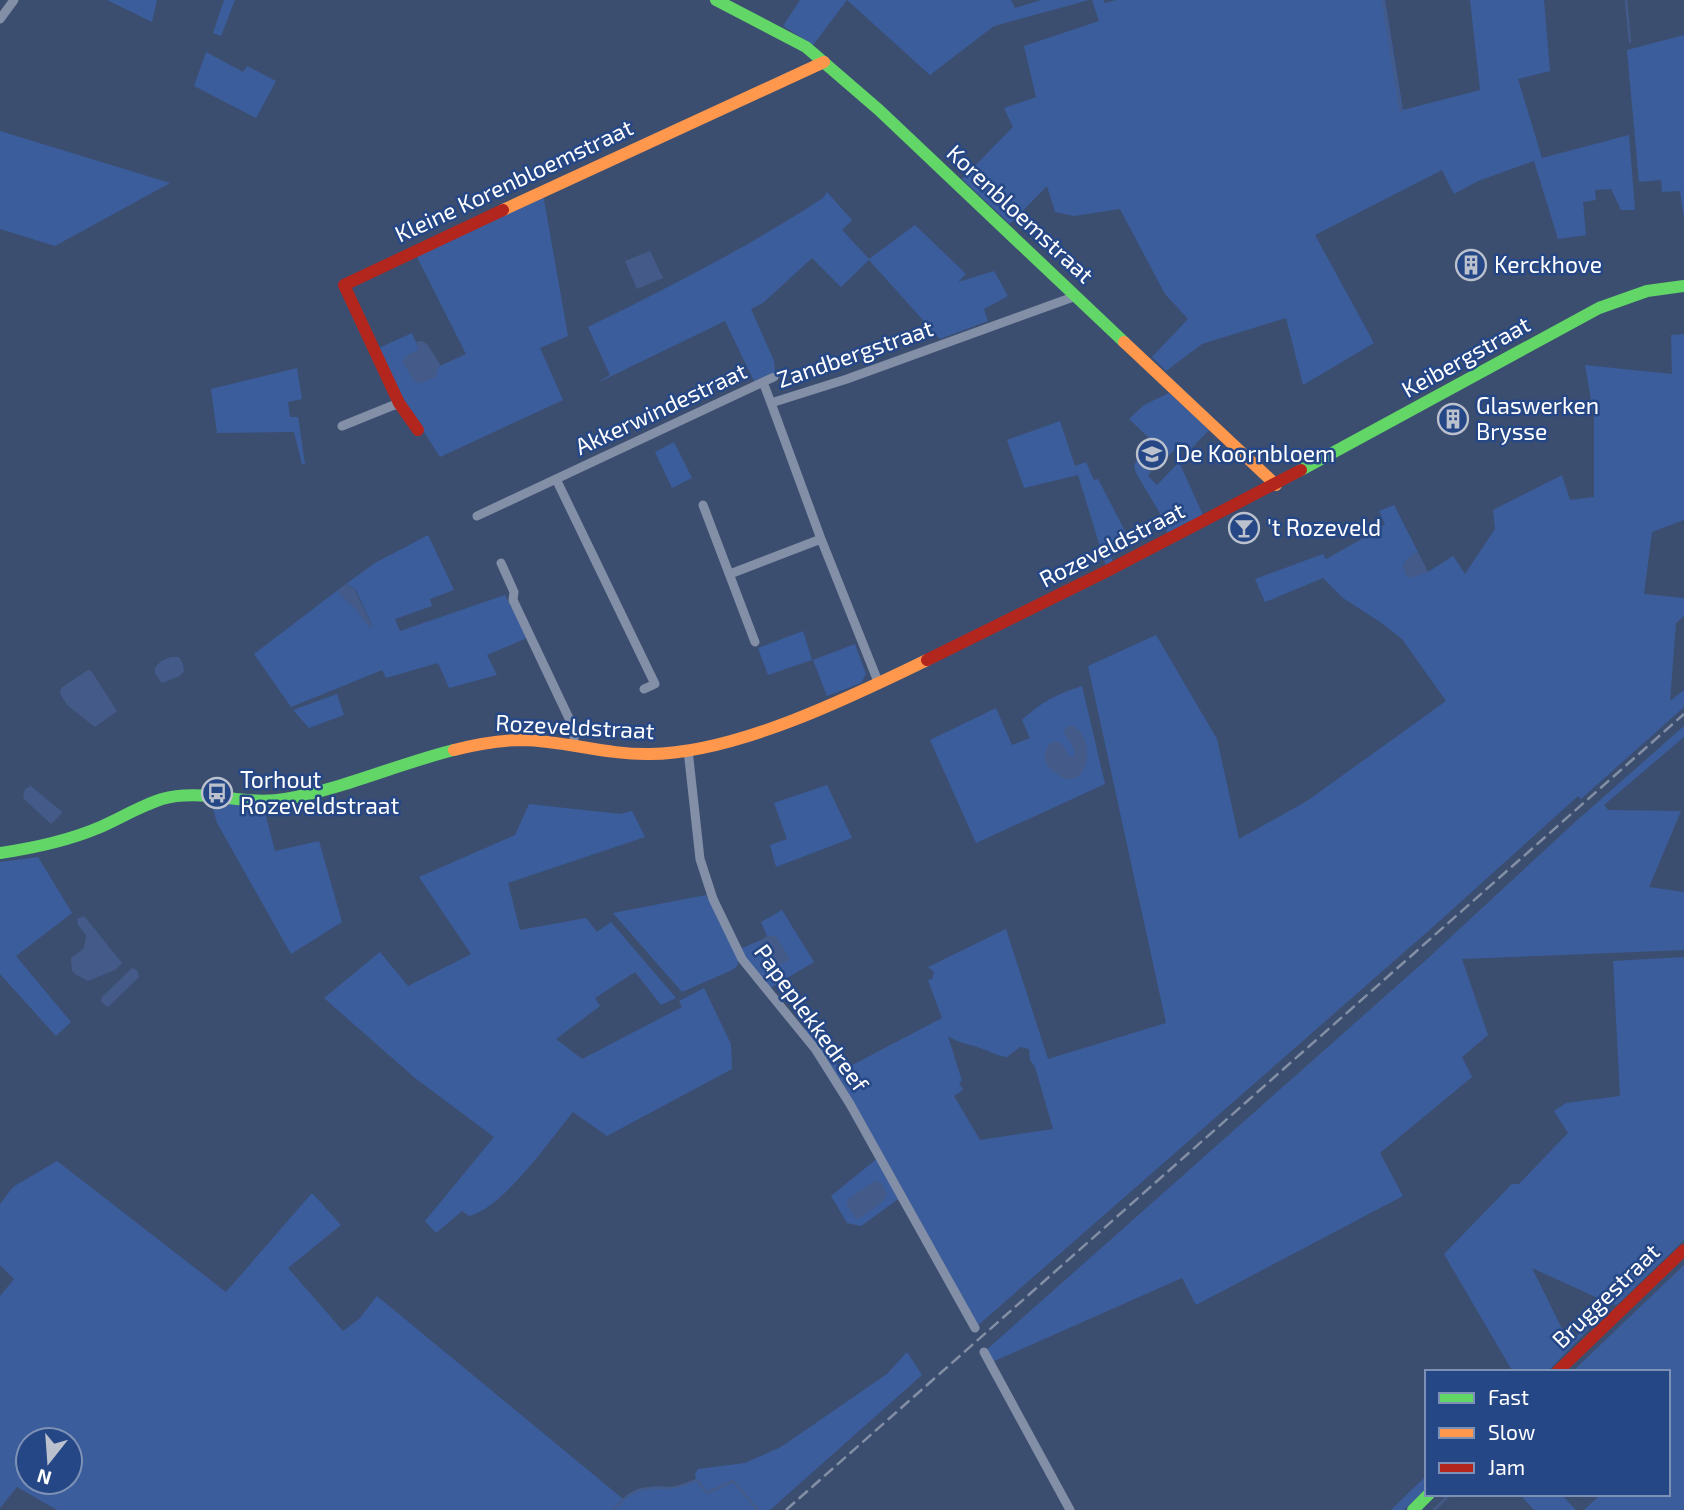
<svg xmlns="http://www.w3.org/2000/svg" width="1684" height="1510" font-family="'Exo 2',sans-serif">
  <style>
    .green { fill: #3b5d9c; fill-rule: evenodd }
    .water { fill: #445b89 }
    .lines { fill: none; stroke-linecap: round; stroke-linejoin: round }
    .stream { stroke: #445b89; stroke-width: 2.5 }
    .street { stroke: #838fa6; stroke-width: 9 }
    .fast { stroke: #63d668; stroke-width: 12 }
    .slow { stroke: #ff974d; stroke-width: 12 }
    .jam { stroke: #b3261e; stroke-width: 12 }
    .rail { stroke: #838fa5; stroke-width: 2.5; stroke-dasharray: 12 5; stroke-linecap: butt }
    .labels { text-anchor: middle; stroke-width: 5; stroke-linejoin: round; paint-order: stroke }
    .street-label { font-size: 23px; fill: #fff; stroke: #264786 }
    .poi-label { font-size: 23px; fill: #fff; stroke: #264786; text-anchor: start }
  </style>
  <rect width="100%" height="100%" fill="#3c4e70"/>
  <path class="green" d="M 107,0 L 157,0 L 152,22 Z
    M 224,0 L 235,0 L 221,36 L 213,33 Z
    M 800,0 L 1011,0 L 1015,8 L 1041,0 L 1089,0 L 994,26 L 930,75 L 847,0 L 813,45 L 783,26 Z
    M 1092,0 L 1103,0 L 1105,3 L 1116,0 L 1385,0 L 1403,110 L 1480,90 L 1470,0 L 1544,0 L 1550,71 L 1518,79 L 1542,158 L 1629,135 L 1635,210 L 1621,210 L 1611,189 L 1595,190 L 1596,200 L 1583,202 L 1586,235 L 1558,239 L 1534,161 L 1478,181 L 1454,194 L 1442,170 L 1315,235 L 1374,343 L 1303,385 L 1286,318 L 1202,344 L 1166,371 L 1152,357 L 1188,319 L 1165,294 L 1120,209 L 1074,216 L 1055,212 L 1047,186 L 1010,224 L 962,179 L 1013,127 L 1004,108 L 1036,97 L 1024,46 L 1099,21 Z
    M 1684,35 L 1684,219 L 1680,191 L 1662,192 L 1661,180 L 1639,182 L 1627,50 Z
    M 206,52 L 243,72 L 247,66 L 276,81 L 256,118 L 194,86 Z
    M 0,131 L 170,183 L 55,246 L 0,229 Z
    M 827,192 L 852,220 L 842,230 L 869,259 L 915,225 L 966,274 L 958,282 L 994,271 L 1008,296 L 984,309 L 988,321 L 940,339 L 869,260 L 841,287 L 812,258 L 763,303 L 751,309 L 774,361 L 775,372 L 754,381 L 725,321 L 595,384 L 610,375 L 588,327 C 668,288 748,247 823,198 Z
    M 543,194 L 568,336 L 540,348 L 563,400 L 440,457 L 405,402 L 379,348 L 412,333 L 419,350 L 408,355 L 438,367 L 466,354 L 416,255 Z
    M 1684,334 L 1684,520 L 1652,532 L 1644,594 L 1684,598 L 1684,616 L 1676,623 L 1670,701 L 1684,690 L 1684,707 L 1581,799 L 1578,796 L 1434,926 L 975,1328 L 901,1197 L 861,1226 L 847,1223 L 831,1196 L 879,1157 L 799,1032 L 815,1024 L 841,1071 L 942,1018 L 928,980 L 932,979 L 934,972 L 928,967 L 1006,929 L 1048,1059 L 1166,1023 L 1088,666 L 1156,635 L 1217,739 L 1239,839 L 1307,801 L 1446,701 L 1402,639 L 1380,622 L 1343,598 L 1323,578 L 1265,602 L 1255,579 L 1323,554 L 1326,559 L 1378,530 L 1385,524 L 1379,511 L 1394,505 L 1418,552 L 1408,558 L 1403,565 L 1406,575 L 1428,572 L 1453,556 L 1465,574 L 1495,529 L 1493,510 L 1562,475 L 1570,500 L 1594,497 L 1594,417 L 1585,365 L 1672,374 L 1671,335 ZM 948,1036 C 958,1043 969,1044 980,1048 C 990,1051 996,1056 1007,1057 L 1020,1047 L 1029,1049 L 1030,1060 L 1035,1067 L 1053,1129 L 980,1140 L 954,1096 L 963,1090 L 959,1082 L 962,1081 Z
    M 297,368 L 302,399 L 288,402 L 290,417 L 298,417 L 305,464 L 302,464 L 294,432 L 217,433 L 211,389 Z
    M 1169,393 L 1209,430 L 1188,452 L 1180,445 L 1168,456 L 1129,419 L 1144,405 Z
    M 1060,421 L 1075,466 L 1086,462 L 1094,480 L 1098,479 L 1125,531 L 1111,557 L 1113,562 L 1106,566 L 1078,475 L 1024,488 L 1007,440 Z
    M 674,442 L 692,478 L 672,488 L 655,452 Z
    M 1137,459 L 1151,472 L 1148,476 L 1157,485 L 1179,462 L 1203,515 L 1167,533 L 1161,515 L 1136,473 L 1134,466 Z
    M 428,535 L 454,590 L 430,599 L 432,606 L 395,619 L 400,631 L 505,595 L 527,638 L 487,655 L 497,675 L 449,688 L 438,663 L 386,678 L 382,670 L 291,707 L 254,654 L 338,590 C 343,599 348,601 355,608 C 361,615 364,622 371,628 L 372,625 L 356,590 L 346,584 L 375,563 Z
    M 803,631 L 812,660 L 768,675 L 758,648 Z
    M 855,644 L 866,674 L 861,683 L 827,696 L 813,660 Z
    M 1082,686 L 1105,784 L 976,843 L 930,740 L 996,708 L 1012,745 L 1030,738 L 1022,720 C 1043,701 1055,695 1082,686 Z
    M 337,694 L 344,715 L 309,728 L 293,710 Z
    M 1684,726 L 1684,737 L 1604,805 L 1608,810 L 1681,811 L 1649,887 L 1684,892 L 1684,950 L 1462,959 L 1488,1035 L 1462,1057 L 1472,1077 L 1380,1153 L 1403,1196 L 1196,1305 L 1182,1278 L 990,1363 L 984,1352 L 1426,960 L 1574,823 Z
    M 827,785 L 852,838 L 776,867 L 770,845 L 787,839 L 774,803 Z
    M 214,798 L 262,801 L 275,851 L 319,841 L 342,922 L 291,954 L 217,823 L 213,809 Z
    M 529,804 L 620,814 L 632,811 L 645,837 L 508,883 L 520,930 L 586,918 L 597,932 L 611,922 L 676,998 L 661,1005 L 635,972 L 595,998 L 600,1006 L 556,1039 L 582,1059 L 682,1007 L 679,1001 L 704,988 L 731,1044 L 732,1069 L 607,1136 L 573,1112 C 550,1140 503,1208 469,1216 L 462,1211 L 436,1233 L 425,1221 L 494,1137 L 415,1078 L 324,998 L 380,952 L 408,986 L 471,954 L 419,877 L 515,835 Z
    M 38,857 L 72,913 L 16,956 L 71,1022 L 56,1036 L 0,974 L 0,862 Z
    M 706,895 C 712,907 739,951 738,962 C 738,967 735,967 732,970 L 682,992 L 613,913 Z
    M 782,910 L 814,962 L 767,990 L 740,949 L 761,940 L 761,946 L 772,936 L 767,936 L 761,922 Z
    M 1684,957 L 1684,1240 L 1618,1304 L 1613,1305 L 1532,1268 L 1569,1343 L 1588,1326 L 1589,1329 L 1547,1372 L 1513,1372 L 1444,1254 L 1512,1184 L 1519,1184 L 1568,1133 L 1554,1111 L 1566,1103 L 1620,1096 L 1613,961 Z
    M 57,1161 L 226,1292 L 312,1193 L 341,1225 L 288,1268 L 343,1331 L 359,1319 L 377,1296 L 623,1499 L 628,1494 L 656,1486 L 671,1488 L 696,1480 L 695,1474 L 698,1469 L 745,1463 L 781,1447 L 887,1374 L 907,1352 L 922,1375 L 770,1510 L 57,1510 L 17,1487 L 0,1508 L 0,1296 L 14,1279 L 0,1265 L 0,1204 L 13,1187 ZM 70,1440 L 70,1482 L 28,1482 L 28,1440 Z
    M 1684,1265 L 1684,1510 L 1584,1510 L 1601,1494 L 1668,1494 L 1668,1372 L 1572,1372 Z
    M 1427,1475 L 1427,1488 L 1404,1510 L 1391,1510 Z
    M 1527,1494 L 1561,1494 L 1576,1510 L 1534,1510 L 1523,1498 Z"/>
  <path class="water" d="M 650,251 L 663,278 L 637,289 L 625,261 Z
    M 422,341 L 428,345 L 441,366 L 438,368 L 436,377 L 421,383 L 414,381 L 402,361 L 408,355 L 419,350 L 416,342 Z
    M 1418,552 L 1428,572 L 1410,578 L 1406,575 L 1403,565 L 1408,558 Z
    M 346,584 L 355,590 L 372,626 L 371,628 C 363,622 361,615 355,608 C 348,601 343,599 338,590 Z
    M 171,657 L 179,657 L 183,664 L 184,671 L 180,676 L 162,683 L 155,673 L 155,668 L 161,661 Z
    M 88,670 L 92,672 L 117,711 L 95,727 L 67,705 L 60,693 L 61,688 Z
    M 1070,725 C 1103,735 1085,813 1045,762 L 1045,753 L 1049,744 L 1056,741 L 1062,744 L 1069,756 L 1074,757 C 1077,747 1066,739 1063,730 Z
    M 31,786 L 61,811 L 62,813 L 51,824 L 23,798 L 25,789 Z
    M 84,916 L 122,963 L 115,970 L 88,981 L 75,974 L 72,970 L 71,958 L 84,948 L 86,935 L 78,925 L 77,919 Z
    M 767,936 L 776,936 L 790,959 L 774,968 L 766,958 L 760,946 L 761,940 Z
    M 132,968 L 137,970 L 139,977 L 108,1007 L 101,1002 L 102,997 Z
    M 876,1180 L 882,1184 L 887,1195 L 882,1202 L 859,1219 L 855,1218 L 847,1205 L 847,1200 Z"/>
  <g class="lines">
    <path class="stream" d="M 1383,0 L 1401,111
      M 1626,0 L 1630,42
      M 613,1510 C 633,1488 640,1487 669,1488 C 678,1488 688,1483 697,1480 L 707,1493 L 733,1481 L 758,1510
      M 1434,1510 L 1450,1494"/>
    <path class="street" d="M 0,19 L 14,0
      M 763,382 L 774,377
      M 342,426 L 394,405 L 402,406
      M 556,479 L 655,684 L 644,689
      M 703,505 L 755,642
      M 477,516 L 763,382 L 771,403
      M 501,563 L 514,592 L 513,600 L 575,731 L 573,745
      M 730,574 L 821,539
      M 879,684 L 821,539 L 771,403 L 847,379 L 1076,296
      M 688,750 L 700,859 L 713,899 L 742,959 L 816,1050 L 850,1104 L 975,1328
      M 984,1352 L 1070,1510"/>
    <path class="fast" d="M 716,0 L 806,47 L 879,110 L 1124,342
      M 1301,470 L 1599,308 L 1647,291 L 1684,286
      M 0,853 C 34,848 67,841 98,828 C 119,819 140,806 162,799 C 202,788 244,806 285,799 C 343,789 397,764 454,750
      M 1413,1510 L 1429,1494"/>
    <path class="slow" d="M 503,210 L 824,62
      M 1124,342 L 1276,485
      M 454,750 C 477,744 500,740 523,740 C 566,741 607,755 650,754 C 736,753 849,698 927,660"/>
    <path class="jam" d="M 418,430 L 399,403 L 344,285 L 503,210
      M 927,660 L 1105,572 L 1301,470
      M 1557,1372 L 1684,1250"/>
    <path class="rail" d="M 786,1510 L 1684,714"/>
  </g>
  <defs>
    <g id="building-ring" transform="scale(1.575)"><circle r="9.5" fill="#264786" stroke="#bbc1cd" stroke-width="1.5"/><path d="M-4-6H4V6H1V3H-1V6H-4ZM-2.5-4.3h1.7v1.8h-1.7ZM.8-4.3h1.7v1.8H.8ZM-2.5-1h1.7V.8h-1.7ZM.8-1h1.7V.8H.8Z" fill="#bbc1cd"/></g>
    <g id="school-ring" transform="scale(1.575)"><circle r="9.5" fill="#264786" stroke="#bbc1cd" stroke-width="1.5"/><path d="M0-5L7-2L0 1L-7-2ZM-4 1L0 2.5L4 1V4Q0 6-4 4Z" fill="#bbc1cd"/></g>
    <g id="bar-ring" transform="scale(1.575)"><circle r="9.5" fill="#264786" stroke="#bbc1cd" stroke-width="1.5"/><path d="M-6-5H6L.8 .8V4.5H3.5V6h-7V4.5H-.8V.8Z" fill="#bbc1cd"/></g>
    <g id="bus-ring" transform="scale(1.575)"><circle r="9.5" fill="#264786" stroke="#bbc1cd" stroke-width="1.5"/><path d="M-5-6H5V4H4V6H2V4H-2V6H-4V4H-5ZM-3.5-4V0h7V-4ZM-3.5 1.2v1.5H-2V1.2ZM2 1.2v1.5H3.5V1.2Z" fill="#bbc1cd"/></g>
  </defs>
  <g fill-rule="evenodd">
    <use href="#building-ring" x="1471" y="265"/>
    <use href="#building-ring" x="1453" y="419"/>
    <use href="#school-ring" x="1152" y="454"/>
    <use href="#bar-ring" x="1244" y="528"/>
    <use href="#bus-ring" x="217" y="793"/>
  </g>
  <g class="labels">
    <g class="street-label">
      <text transform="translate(514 181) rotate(-25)" y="8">Kleine Korenbloemstraat</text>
      <text transform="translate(1020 214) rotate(43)" y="8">Korenbloemstraat</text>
      <text transform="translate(855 354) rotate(-19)" y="8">Zandbergstraat</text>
      <text transform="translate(1466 357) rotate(-29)" y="8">Keibergstraat</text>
      <text transform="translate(661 409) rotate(-25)" y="8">Akkerwindestraat</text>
      <text transform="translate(1112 545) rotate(-27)" y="8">Rozeveldstraat</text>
      <text transform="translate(575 727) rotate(3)" y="8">Rozeveldstraat</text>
      <text transform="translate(811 1018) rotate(54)" y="8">Papeplekkedreef</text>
      <text transform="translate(1606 1296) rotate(-44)" y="8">Bruggestraat</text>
    </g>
    <g class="poi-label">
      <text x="1494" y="273">Kerckhove</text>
      <text x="1476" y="414">Glaswerken<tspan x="1476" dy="26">Brysse</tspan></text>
      <text x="1175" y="462">De Koornbloem</text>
      <text x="1267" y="536">'t Rozeveld</text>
      <text x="240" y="788">Torhout<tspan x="240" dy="26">Rozeveldstraat</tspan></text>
    </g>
  </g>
  <rect x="1425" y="1370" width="245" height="126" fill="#264786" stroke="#7d91b6" stroke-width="2"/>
  <rect x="1439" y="1393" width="35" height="10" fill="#63d668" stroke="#7d91b6" stroke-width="2"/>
  <text x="1488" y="1405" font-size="21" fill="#ffffff">Fast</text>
  <rect x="1439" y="1428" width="35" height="10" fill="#ff974d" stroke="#7d91b6" stroke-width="2"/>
  <text x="1488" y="1440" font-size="21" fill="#ffffff">Slow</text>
  <rect x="1439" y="1463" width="35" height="10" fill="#b3261e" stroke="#7d91b6" stroke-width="2"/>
  <text x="1488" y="1475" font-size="21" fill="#ffffff">Jam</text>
  <g transform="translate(49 1461) rotate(197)"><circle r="33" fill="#264786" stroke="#7d91b6" stroke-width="2"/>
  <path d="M0-5L12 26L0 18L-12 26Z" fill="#bbc1cd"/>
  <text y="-10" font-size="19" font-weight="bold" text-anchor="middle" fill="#ffffff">N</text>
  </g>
</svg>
